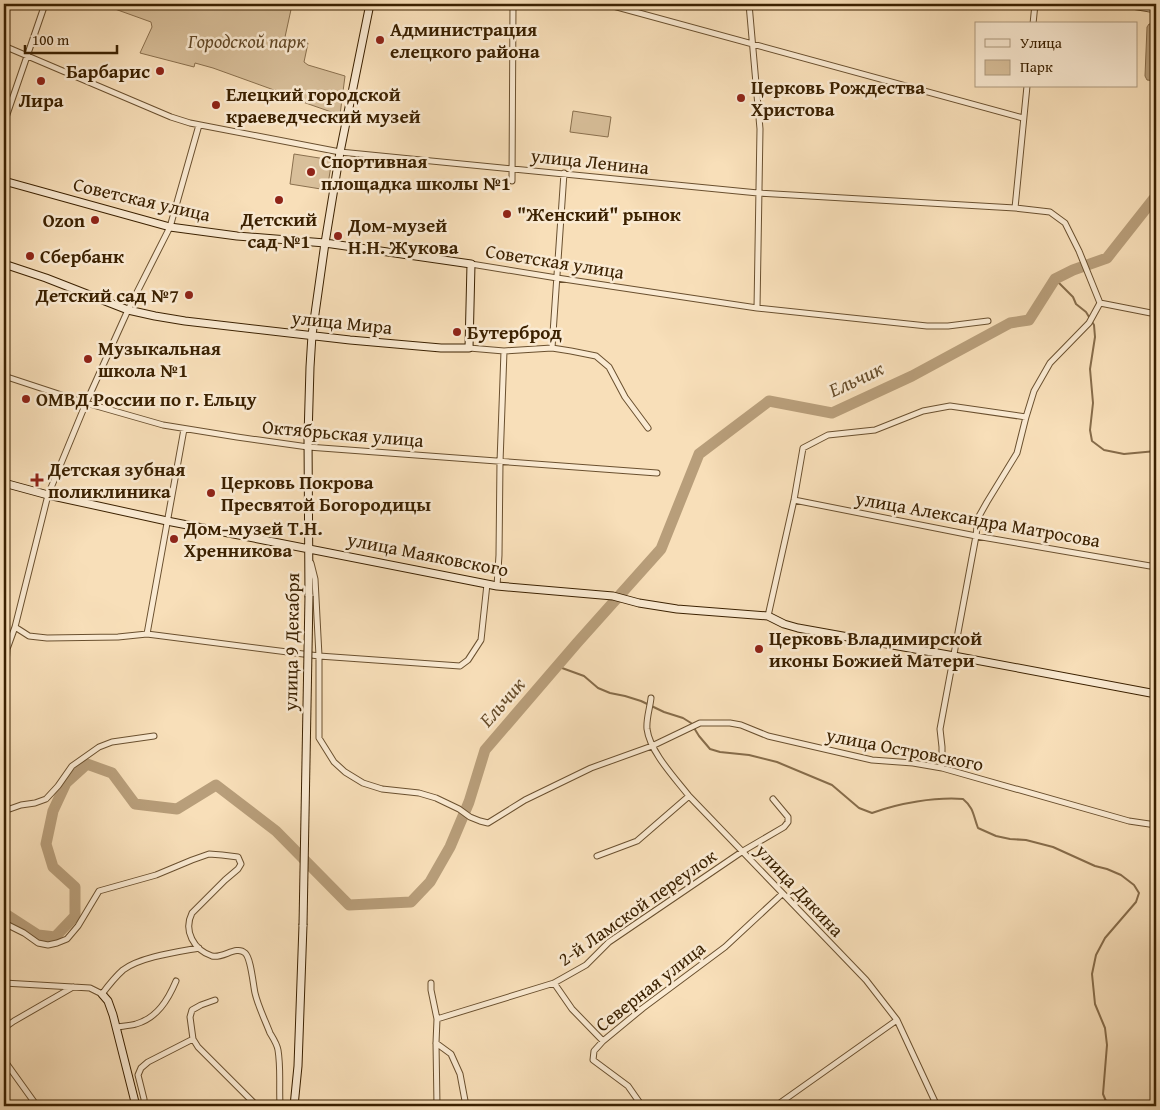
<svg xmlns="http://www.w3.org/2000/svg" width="1160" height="1110" font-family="'Gentium Book Plus',serif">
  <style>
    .green { fill: #d8bf9a; stroke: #8a704e }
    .water { fill: #b89e7a; stroke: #866c4a }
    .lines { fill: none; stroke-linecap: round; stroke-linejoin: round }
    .stream { stroke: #866c4a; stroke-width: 2 }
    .river { stroke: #b89e7a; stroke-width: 11 }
    .street-casing { stroke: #6a502f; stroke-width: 7 }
    .secondary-casing { stroke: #3b2101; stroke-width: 9 }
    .street { stroke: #faead2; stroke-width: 5 }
    .secondary { stroke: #faead2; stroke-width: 7 }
    .secondary-bridge-casing { stroke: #3b2101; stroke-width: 9; stroke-linecap: butt }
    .secondary-bridge { stroke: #faead2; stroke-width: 7 }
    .poi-dot { fill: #8f2418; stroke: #faead2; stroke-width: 2 }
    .labels { text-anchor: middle; stroke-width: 5; stroke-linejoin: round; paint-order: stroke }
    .poi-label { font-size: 19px; font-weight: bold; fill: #3b2101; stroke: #faead2; text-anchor: start }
    .park-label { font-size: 19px; font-style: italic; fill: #624827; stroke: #faead2 }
    .street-label { font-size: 19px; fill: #3b2101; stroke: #faead2 }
    .water-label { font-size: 20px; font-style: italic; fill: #674d2b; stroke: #faead2 }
  </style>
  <rect width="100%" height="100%" fill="#f8dfb9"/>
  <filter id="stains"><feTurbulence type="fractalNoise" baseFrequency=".004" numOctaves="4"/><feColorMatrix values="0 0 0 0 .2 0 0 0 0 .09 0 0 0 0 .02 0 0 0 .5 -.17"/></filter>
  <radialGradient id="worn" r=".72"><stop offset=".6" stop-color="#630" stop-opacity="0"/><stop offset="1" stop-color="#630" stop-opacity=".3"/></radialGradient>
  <path class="green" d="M 101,4 L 286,4 L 292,5 L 285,37 L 308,43 L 304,62 L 308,65 L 345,76 L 340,115 L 297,100 L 273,93 L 274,90 L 213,68 L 195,63 L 194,67 L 140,53 L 152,27 L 151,22 Z
    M 573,111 L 611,117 L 608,137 L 570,132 Z
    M 294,154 L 332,160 L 327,190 L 290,184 Z"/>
  <path class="water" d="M 1149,24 L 1156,24 L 1156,81 L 1147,80 L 1145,76 L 1147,27 Z"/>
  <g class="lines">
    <path class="stream" d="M 1055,279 L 1073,297 L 1076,304 L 1086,312 L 1094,325 L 1095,337 L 1090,369 L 1093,403 L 1090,430 L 1092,441 L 1104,450 L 1124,454 L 1156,451
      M 556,668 L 562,668 L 584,676 L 598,688 L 610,693 L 625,696 L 641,701 L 664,712 L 683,718 L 691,723 L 699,736 L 710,749 L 720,752 L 749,755 L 777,762 L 832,785 L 859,808 L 872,813 C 899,803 935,797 963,799 C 974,808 973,815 978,828 L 996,836 L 1010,839 L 1026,840 L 1053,847 L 1095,866 L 1107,869 L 1121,875 L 1134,885 L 1139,893 L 1136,902 L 1105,938 L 1096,955 L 1092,974 L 1095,1004 L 1105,1028 L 1107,1045 L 1103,1094 L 1108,1106"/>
    <path class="river" d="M 4,913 L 38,935 L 55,937 L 75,916 L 75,887 L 53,867 L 46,844 L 53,811 L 66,783 L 87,764 L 112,773 L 135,804 L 177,809 L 216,785 L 276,831 L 349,905 L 411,902 L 430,882 L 450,847 L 469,802 L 485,750 L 577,643 L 661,549 L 699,454 L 769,401 L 832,413 L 912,376 L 1010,323 L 1029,320 L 1055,279 L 1073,270 L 1107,258 L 1156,196"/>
    <g class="street-casing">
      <path id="street" d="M 606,4 L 1023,118
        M 749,4 L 760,129 L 757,308
        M 1035,6 L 1120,4 L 1156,10
        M 1033,24 L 1035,4
        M 4,46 L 171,117 L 190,123 L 340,152 L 758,193 L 1015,208 L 1050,212 L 1065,223 L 1079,251 L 1100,303 L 1156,314
        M 4,123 L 45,4
        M 512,181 L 513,4
        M 1015,208 L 1027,86
        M 471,264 L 557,278 L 757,308 L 927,326 L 948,326 L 988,321
        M 469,348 L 504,351 L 552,348 L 571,351 L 596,356 L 609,367 L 625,397 L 648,428
        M 552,348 L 564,173
        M 4,376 L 86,403 L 163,425 L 237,437 L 308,447 L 657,473
        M 794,500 L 976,536 L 1156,567
        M 311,563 L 315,579 L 319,656 L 319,738 L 334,762 L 345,772 L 363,783 L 382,789 L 419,793 L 436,798 L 459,809 L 470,817 L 480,821 L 488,823 L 525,800 L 591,768 L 652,746 L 700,723 L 730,723 L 741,725 L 768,736 L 872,760 L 913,763 L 942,768 L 1129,821 L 1156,825
        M 497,586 L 499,555 L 500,462 L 504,351
        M 768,616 L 794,500 L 803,448 L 828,435 L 875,430 L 923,411 L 950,406 L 1026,417
        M 15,627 L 29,636 L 47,638 L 118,637 L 147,634 L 319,656 L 460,666 L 468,660 L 481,640 L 487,584
        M 147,634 L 184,429
        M 4,673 L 6,666 L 7,649 L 15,627 L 48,495 L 86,403 L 128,310 L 170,227 L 199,125
        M 651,698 C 650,708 646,719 647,729 C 650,752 675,778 689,796 L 866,980 L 897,1020 L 937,1106
        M 942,768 L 942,747 L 940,729 L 976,536 L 978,518 L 987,502 L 1017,453 L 1026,417 L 1034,391 L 1050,363 L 1089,323 L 1100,303
        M 4,811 L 21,805 L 35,803 L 46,799 L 58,786 L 72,766 L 99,747 L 112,742 L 154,736
        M 597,856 L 637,841 L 689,796
        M 4,923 L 24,933 L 38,943 L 48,945 L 57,943 L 67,939 L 78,926 L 99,891 L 156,875 L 192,860 L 209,854 L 222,855 L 238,857 L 241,864 L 238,869 L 225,880 L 192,913 C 183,931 194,950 212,956 C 223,959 236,945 245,953 C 251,958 253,984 255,993 C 258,1006 265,1020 270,1033 C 273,1038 277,1044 278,1050 C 281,1068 279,1086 280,1104 L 282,1106
        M 4,983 L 90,988 L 102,994 C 108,986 115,977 123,970 C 140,957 177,952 199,948
        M 431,983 L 431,990 L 437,1019
        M 554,983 L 572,1009 L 603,1041
        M 215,1000 L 201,1005 L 192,1010 L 190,1017 L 193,1039 L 198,1047 L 257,1106
        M 116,1027 C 122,1026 130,1026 136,1024 C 157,1018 168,1000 176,981
        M 4,1028 L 14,1021 L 73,987
        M 436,1043 L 451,1054 L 460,1074 L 466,1106
        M 4,1060 L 37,1106
        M 144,1106 L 144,1099 L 138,1075 L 141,1068 L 148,1062 L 193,1039
        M 437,1106 L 436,1043 L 437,1019 L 554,983 L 586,965 L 609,942 L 743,851 L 784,827 L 788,822 L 788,817 L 773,799
        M 642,1106 L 628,1086 L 593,1060 L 594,1051 L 603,1041 L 643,1008 L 725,947 L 782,894
        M 777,1106 L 777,1105 L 897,1020"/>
    </g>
    <g class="secondary-casing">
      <path id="secondary" d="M 4,181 L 170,227 L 237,236 L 325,243 L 471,264 L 469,348 L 441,348 L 350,340 L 185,321 L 155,316 L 128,310 L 46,278 L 4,264
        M 4,483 L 48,495 L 167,521 L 497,586 L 613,596 L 639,603 L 677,609 L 768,616 L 784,624 L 798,628 L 954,656 L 1156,694
        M 309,596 L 308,437 L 310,367 L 312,335 L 325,243 L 340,152 L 370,4
        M 102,994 L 108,1001 L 113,1015 L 136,1106
        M 294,1106 L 298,1066 L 303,925"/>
    </g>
    <use href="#street" class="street"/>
    <use href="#secondary" class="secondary"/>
    <g class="secondary-bridge-casing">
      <path id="secondary-bridge" d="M 303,925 L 309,596"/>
    </g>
    <use href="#secondary-bridge" class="secondary-bridge"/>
  </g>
  <g class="poi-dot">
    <circle cx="380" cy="40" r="5"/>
    <circle cx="160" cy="71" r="5"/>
    <circle cx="41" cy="81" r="5"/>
    <circle cx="741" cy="98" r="5"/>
    <circle cx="216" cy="105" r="5"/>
    <circle cx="311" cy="172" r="5"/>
    <circle cx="279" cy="200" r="5"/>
    <circle cx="507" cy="214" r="5"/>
    <circle cx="95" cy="220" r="5"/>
    <circle cx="338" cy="236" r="5"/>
    <circle cx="30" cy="256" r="5"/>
    <circle cx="189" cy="295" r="5"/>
    <circle cx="457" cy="332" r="5"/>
    <circle cx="88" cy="359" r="5"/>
    <circle cx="26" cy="399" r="5"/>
    <path d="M34.5 472.5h5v5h5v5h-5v5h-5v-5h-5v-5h5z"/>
    <circle cx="211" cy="493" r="5"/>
    <circle cx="174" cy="539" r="5"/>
    <circle cx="759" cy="649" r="5"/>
  </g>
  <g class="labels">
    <g class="poi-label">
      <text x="390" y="36">Администрация<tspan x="390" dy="22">елецкого района</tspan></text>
      <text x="150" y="78" text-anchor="end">Барбарис</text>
      <text x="751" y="94">Церковь Рождества<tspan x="751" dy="22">Христова</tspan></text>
      <text x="226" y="101">Елецкий городской<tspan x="226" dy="22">краеведческий музей</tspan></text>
      <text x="41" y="107" text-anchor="middle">Лира</text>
      <text x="321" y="168">Спортивная<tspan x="321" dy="22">площадка школы №1</tspan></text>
      <text x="517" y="221">"Женский" рынок</text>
      <text x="279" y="226" text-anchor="middle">Детский<tspan x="279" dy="22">сад №1</tspan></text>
      <text x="85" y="227" text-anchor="end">Ozon</text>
      <text x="348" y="232">Дом-музей<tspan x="348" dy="22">Н.Н. Жукова</tspan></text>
      <text x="40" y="263">Сбербанк</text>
      <text x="179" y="302" text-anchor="end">Детский сад №7</text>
      <text x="467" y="339">Бутерброд</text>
      <text x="98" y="355">Музыкальная<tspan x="98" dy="22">школа №1</tspan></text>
      <text x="36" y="406">ОМВД России по г. Ельцу</text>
      <text x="48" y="476">Детская зубная<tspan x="48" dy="22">поликлиника</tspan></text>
      <text x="221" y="489">Церковь Покрова<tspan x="221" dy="22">Пресвятой Богородицы</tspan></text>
      <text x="184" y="535">Дом-музей Т.Н.<tspan x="184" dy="22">Хренникова</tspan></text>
      <text x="769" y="645">Церковь Владимирской<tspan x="769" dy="22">иконы Божией Матери</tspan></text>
    </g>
    <g class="park-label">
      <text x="247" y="48">Городской парк</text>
    </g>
    <g class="street-label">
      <text transform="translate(590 161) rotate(6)" y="7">улица Ленина</text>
      <text transform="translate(142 199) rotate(13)" y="7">Советская улица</text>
      <text transform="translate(555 261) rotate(9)" y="7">Советская улица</text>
      <text transform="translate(342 322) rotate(6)" y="7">улица Мира</text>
      <text transform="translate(343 433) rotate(5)" y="7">Октябрьская улица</text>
      <text transform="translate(978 519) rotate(10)" y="7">улица Александра Матросова</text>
      <text transform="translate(428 554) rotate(11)" y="7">улица Маяковского</text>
      <text transform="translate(291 642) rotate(-89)" y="7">улица 9 Декабря</text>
      <text transform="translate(905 749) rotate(11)" y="7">улица Островского</text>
      <text transform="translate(800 890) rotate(47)" y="7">улица Дякина</text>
      <text transform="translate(637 907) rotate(-35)" y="7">2-й Ламской переулок</text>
      <text transform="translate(650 986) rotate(-38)" y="7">Северная улица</text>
    </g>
    <g class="water-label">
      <text transform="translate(856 379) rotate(-25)" y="7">Ельчик</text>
      <text transform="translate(502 702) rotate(-49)" y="7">Ельчик</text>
    </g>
  </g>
  <rect width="1160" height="1110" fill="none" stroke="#f8dfb9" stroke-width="20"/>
  <rect x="5" y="5" width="1150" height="1100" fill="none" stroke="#3b2101" stroke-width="2.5"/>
  <rect x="10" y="10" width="1140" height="1090" fill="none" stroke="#3b2101"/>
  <rect x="975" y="22" width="162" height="65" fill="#faead2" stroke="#ae9a7e"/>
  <rect x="985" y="39" width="25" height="8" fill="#faead2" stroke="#ae9a7e"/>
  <text x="1020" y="48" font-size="15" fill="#3b2101">Улица</text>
  <rect x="985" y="60" width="25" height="15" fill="#d8bf9a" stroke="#ae9a7e"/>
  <text x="1020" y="72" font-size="15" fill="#3b2101">Парк</text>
  <path d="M25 45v8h92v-8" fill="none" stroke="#3b2101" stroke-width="2.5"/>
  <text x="32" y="45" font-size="15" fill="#3b2101" stroke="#faead2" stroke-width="4" paint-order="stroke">100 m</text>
  <rect width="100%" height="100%" filter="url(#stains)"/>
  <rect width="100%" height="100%" fill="url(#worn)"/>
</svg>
